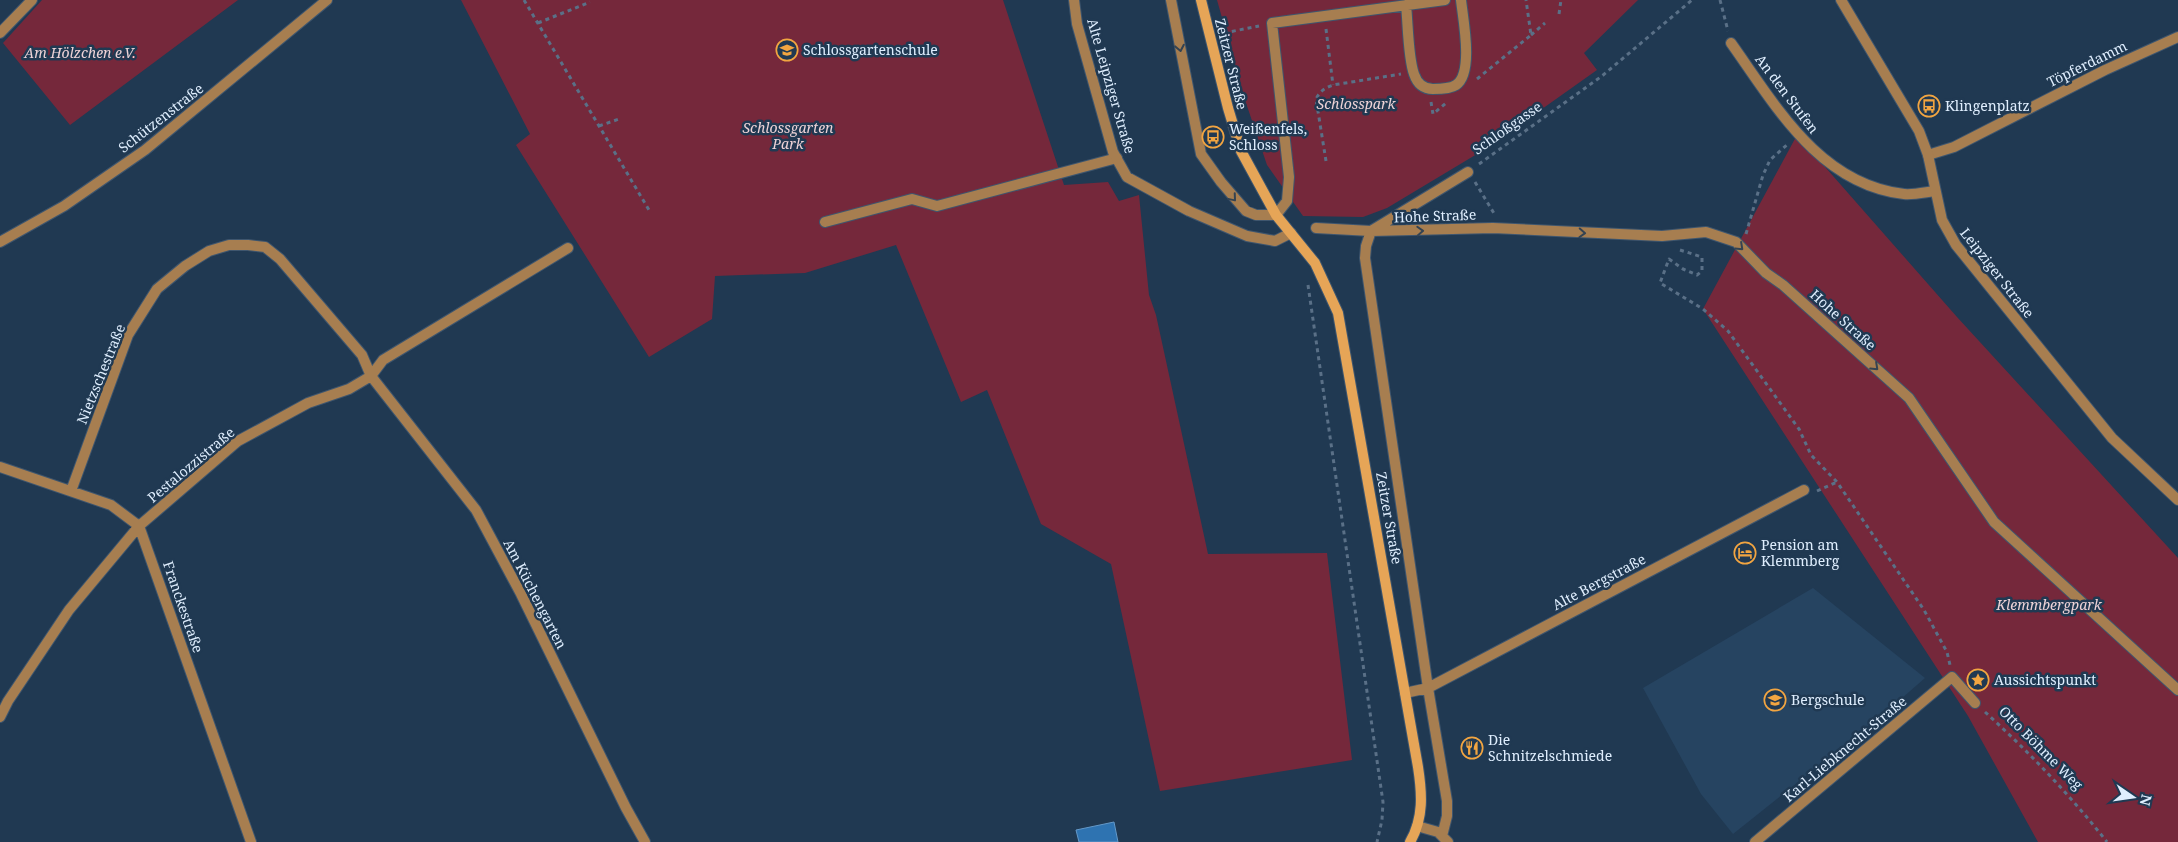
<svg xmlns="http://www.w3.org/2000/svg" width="2178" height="842" font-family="'Noto Serif',serif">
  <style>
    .built { fill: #264461 }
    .green { fill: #75283b }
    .water { fill: #2e73b1; stroke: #6398c8 }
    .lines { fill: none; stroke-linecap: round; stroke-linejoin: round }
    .service-casing { stroke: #3f566e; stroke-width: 12 }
    .minor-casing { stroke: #3f566e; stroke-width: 12 }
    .tertiary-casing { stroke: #3f566e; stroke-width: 12 }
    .secondary-casing { stroke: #3f566e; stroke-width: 12 }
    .path { stroke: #5a7087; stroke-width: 3; stroke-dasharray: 4 4; stroke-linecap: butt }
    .service { stroke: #a77e50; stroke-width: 10 }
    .minor { stroke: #a77e50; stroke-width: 10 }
    .tertiary { stroke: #a77e50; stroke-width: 10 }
    .secondary { stroke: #e6a557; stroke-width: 10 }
    .oneway { stroke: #344352 }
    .labels { text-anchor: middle; stroke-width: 5; stroke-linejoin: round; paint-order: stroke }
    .poi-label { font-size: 14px; fill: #dfeefe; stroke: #203952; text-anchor: start }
    .park-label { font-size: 14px; font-style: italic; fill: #eed3d7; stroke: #203952 }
    .street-label { font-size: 14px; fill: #dfeefe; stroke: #203952 }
  </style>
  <rect width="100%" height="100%" fill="#203952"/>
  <path class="built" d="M 1813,588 L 1925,678 L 1886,712 L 1733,834 L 1701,794 L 1643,688 Z"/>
  <path class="green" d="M 42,0 L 238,0 L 70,125 L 3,43 Z
    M 461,0 L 1003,0 L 1064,185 L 1108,182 L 1119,201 L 1139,195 L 1149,295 L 1156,315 L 1208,554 L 1327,553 L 1352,760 L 1160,791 L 1111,564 L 1041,524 L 987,390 L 961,402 L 896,245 L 805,273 L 715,276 L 712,319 L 649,357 L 516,145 L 530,134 Z
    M 1217,0 L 1638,0 L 1584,53 L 1597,70 L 1487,148 L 1387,208 L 1363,217 L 1303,216 L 1267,165 L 1246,103 Z
    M 1797,135 L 1957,317 L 2178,558 L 2178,842 L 2038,842 L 1968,716 L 1703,309 Z"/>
  <path class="water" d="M 1114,822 L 1118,842 L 1079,842 L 1076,830 Z"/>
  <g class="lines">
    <g class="service-casing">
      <path id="service" d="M 825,222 L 912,199 L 937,206 L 1117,158"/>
    </g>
    <g class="minor-casing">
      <path id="minor" d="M 1074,0 L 1077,24 L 1113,152 L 1127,177 L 1189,211 L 1247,236 L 1275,241 L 1291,233
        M 1171,0 L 1201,154 L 1221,182 L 1246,211 L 1256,215 L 1276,215 L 1287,201 L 1289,177 L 1272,23 L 1445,0
        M 1406,5 C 1408,23 1408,58 1414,74 C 1417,83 1423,89 1433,89 C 1440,89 1450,89 1456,85 C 1474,73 1463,19 1461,0
        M 0,33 L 32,0
        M 1731,43 C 1776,106 1819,184 1904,194 C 1914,195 1926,192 1935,191
        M 1928,155 L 1954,147 L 2105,70 L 2178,37
        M 1316,228 L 1371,231 L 1468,172
        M 0,242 L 64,206 L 145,150 L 327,0
        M 0,467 L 111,505 L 139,526 L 251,842
        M 71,491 L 128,335 L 157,289 L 185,266 L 209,251 L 229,245 L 248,245 L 265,247 L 280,259 L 362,355 L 371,376 L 476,510 L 521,594 L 626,808 L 645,842
        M 1405,693 L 1428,688 L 1804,490
        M 0,717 L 8,701 L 69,610 L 139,526 L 238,441 L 308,403 L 349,389 L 371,376 L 383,360 L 568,248
        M 1417,826 L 1438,832 L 1448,842
        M 1442,836 L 1447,816 L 1447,801 L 1428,688 L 1365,258 L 1366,246 L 1371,231 L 1493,228 L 1662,236 L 1706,232 L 1736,242 L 1766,273 L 1783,285 L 1909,398 L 1994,522 L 2178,690
        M 1755,842 L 1952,677 L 1975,703"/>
    </g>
    <g class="tertiary-casing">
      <path id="tertiary" d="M 1841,0 L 1919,131 L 1928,155 L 1942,220 L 1956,245 L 2112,438 L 2178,500"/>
    </g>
    <g class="secondary-casing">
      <path id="secondary" d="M 1201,0 L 1228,108 L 1241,151 L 1276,215 L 1315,263 L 1338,313 L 1418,767 C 1422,793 1424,818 1410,842"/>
    </g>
    <path class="path" d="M 524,0 L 649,210
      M 1720,0 L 1728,31
      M 1559,14 L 1561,0
      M 538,23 L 590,2
      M 1326,29 L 1333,85
      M 1224,33 L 1259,26
      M 1531,35 L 1545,23
      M 1477,79 L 1531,35 L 1526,0
      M 1431,102 L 1433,114 L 1446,103
      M 599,126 L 619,119
      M 1326,161 L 1316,99 C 1320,91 1325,88 1333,85 L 1401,74
      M 1479,164 L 1602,76 L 1692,0
      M 1475,182 L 1495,215
      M 1746,234 L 1763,175 L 1770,160 L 1789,143
      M 1680,250 L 1702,257 L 1702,271 L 1697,275 L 1683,269 L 1669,259 L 1660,283 L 1703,309 L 1728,331 L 1799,429 L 1811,455 L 1837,482 L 1924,610 L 1947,652 L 1950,665
      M 1308,285 L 1383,802 L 1382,820 L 1377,842
      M 1817,491 L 1837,482
      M 1985,712 C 2029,752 2070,795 2107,842"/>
    <use href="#service" class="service"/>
    <use href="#minor" class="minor"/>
    <use href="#tertiary" class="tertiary"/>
    <use href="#secondary" class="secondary"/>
  </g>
  <defs><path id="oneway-chevron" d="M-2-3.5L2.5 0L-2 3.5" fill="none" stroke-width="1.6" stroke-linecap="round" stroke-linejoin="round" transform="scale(1.25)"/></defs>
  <g class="oneway">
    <use href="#oneway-chevron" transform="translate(1180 48) rotate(79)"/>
    <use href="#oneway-chevron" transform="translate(1233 198) rotate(50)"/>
    <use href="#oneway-chevron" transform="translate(1420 231) rotate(-3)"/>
    <use href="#oneway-chevron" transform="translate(1582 233) rotate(3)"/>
    <use href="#oneway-chevron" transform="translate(1740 247) rotate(43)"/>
    <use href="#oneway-chevron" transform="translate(1875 367) rotate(43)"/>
  </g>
  <defs>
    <g id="school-ring" transform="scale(1.125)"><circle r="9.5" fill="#203952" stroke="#f2a541" stroke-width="1.5"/><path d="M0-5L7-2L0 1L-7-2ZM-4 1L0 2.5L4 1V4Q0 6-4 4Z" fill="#f2a541"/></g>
    <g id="bus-ring" transform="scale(1.125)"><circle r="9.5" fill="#203952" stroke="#f2a541" stroke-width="1.5"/><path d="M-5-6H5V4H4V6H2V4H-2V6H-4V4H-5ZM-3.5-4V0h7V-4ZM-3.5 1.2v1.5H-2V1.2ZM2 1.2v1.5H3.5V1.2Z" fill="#f2a541"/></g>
    <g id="hotel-ring" transform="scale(1.125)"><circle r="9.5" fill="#203952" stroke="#f2a541" stroke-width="1.5"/><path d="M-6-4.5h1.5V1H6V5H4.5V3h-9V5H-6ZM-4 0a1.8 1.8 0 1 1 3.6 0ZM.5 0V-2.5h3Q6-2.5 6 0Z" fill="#f2a541"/></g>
    <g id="sight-ring" transform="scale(1.125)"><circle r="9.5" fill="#203952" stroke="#f2a541" stroke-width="1.5"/><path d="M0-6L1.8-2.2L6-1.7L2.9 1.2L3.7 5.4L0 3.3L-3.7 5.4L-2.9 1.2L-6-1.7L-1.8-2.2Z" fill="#f2a541"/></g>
    <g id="restaurant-ring" transform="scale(1.125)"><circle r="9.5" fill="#203952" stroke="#f2a541" stroke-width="1.5"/><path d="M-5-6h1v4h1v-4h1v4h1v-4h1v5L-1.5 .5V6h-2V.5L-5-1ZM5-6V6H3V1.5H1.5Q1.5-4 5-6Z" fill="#f2a541"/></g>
  </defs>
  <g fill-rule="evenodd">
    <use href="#school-ring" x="787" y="50"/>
    <use href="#bus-ring" x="1929" y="106"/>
    <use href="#bus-ring" x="1213" y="137"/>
    <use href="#hotel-ring" x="1745" y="553"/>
    <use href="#sight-ring" x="1978" y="680"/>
    <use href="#school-ring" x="1775" y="700"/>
    <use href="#restaurant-ring" x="1472" y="748"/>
  </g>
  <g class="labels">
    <g class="poi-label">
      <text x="803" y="55">Schlossgartenschule</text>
      <text x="1945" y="111">Klingenplatz</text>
      <text x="1229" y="134">Weißenfels,<tspan x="1229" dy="16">Schloss</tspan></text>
      <text x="1761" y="550">Pension am<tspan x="1761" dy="16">Klemmberg</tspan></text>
      <text x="1994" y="685">Aussichtspunkt</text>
      <text x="1791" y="705">Bergschule</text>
      <text x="1488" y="745">Die<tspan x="1488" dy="16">Schnitzelschmiede</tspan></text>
    </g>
    <g class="park-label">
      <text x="80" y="58">Am Hölzchen e.V.</text>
      <text x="1356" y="109">Schlosspark</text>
      <text x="788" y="133">Schlossgarten<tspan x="788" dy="16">Park</tspan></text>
      <text x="2049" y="610">Klemmbergpark</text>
    </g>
    <g class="street-label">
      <text transform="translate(1231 64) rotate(76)" y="5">Zeitzer Straße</text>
      <text transform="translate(2087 64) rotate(-26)" y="5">Töpferdamm</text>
      <text transform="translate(1111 86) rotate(74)" y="5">Alte Leipziger Straße</text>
      <text transform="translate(1787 94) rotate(53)" y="5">An den Stufen</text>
      <text transform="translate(161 118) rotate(-38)" y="5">Schützenstraße</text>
      <text transform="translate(1507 128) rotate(-35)" y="5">Schloßgasse</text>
      <text transform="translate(1435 216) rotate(-2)" y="5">Hohe Straße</text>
      <text transform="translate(1997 273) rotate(52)" y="5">Leipziger Straße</text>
      <text transform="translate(1843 320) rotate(42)" y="5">Hohe Straße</text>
      <text transform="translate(101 374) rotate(-68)" y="5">Nietzschestraße</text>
      <text transform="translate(191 465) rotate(-40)" y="5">Pestalozzistraße</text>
      <text transform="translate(1389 518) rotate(80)" y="5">Zeitzer Straße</text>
      <text transform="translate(1599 582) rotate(-28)" y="5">Alte Bergstraße</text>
      <text transform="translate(535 594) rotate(63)" y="5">Am Küchengarten</text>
      <text transform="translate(183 607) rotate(71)" y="5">Franckestraße</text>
      <text transform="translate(2041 748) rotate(45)" y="5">Otto Böhme Weg</text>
      <text transform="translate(1845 749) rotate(-40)" y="5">Karl-Liebknecht-Straße</text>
    </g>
  </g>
  <g transform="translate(2133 797) rotate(103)" stroke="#203952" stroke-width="4" paint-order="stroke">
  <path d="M0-4L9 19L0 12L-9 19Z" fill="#dfeefe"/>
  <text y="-8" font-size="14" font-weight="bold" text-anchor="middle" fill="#dfeefe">N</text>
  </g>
</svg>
